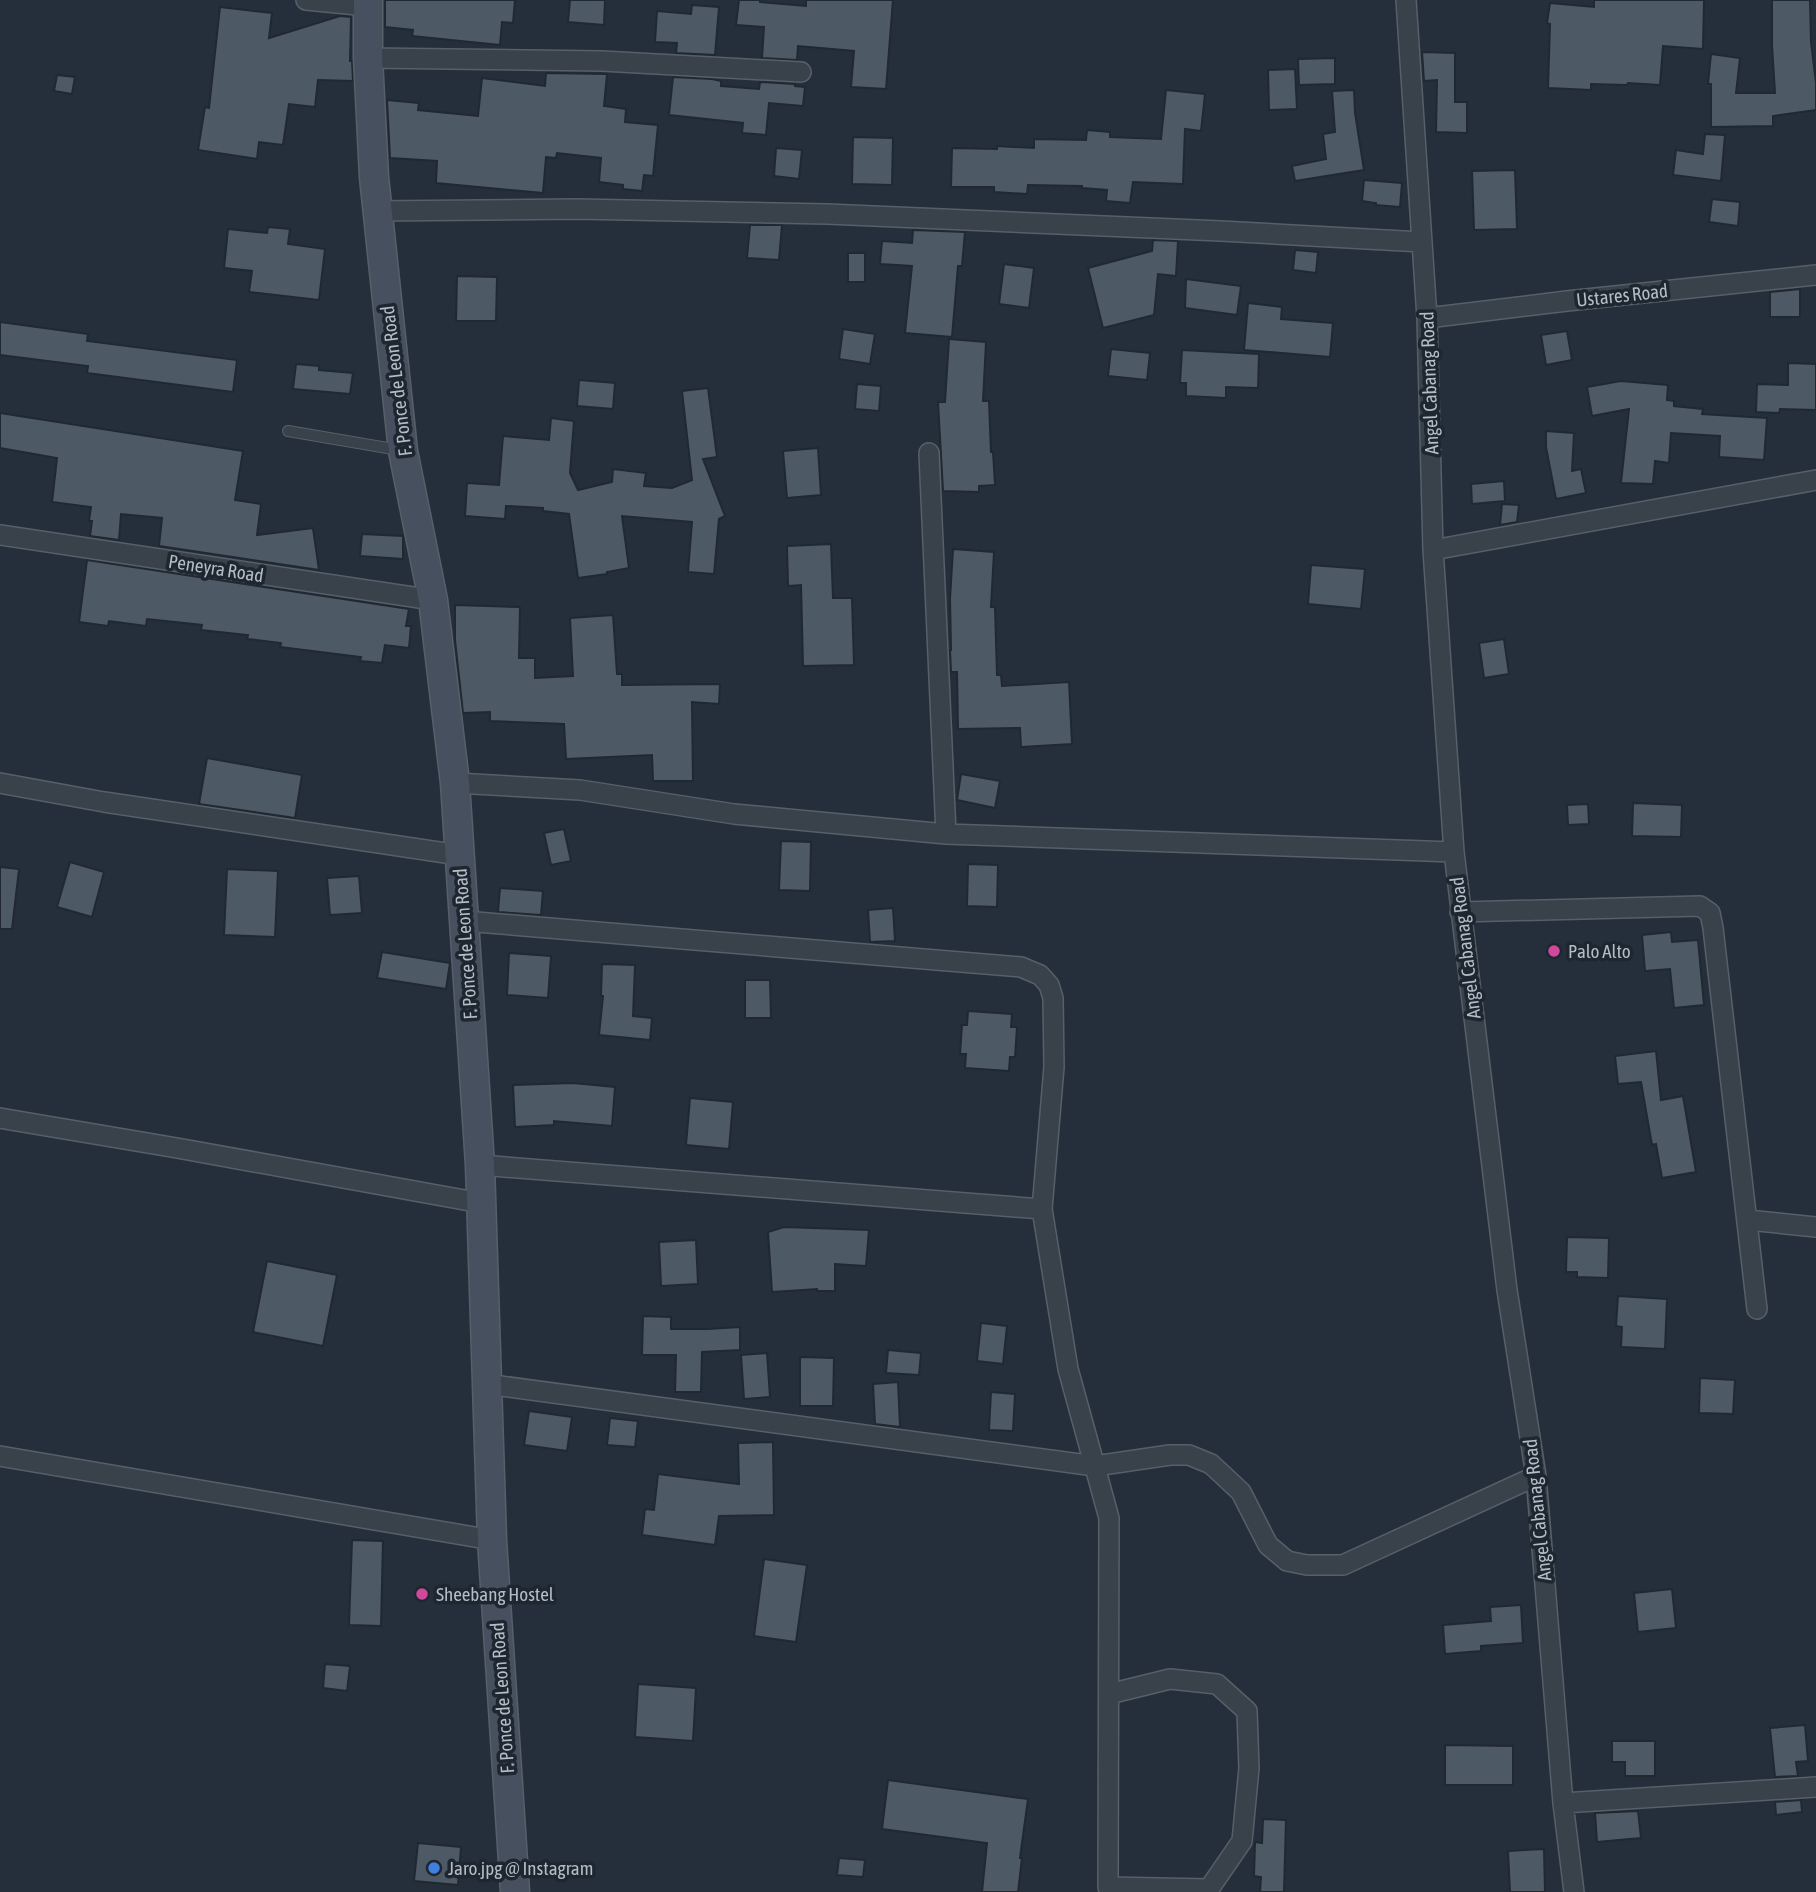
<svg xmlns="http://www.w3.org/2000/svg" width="1816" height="1892" font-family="'Asap Condensed',sans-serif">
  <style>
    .building { fill: #4e5966; stroke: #202832; stroke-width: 2 }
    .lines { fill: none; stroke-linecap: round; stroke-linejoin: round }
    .lane-casing { stroke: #575f69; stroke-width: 12 }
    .street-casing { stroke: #575f69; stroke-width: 22 }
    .secondary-casing { stroke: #575f69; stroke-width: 31 }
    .lane { stroke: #39414b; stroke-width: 10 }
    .street { stroke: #39414b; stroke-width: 19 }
    .secondary { stroke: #47505e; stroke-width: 28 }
    .hotel-dot { fill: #d1479c; stroke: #1e2630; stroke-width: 2.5 }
    .shop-dot { fill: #3f7fe0; stroke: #1e2630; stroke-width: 2.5 }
    .labels { text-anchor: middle; stroke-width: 7; stroke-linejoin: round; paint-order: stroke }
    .street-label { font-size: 19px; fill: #b4bcc7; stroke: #1e2630 }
    .poi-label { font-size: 19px; fill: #b4bcc7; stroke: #1e2630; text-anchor: start }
  </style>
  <rect width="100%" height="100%" fill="#252f3b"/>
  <path class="building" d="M 385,0 L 515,0 L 513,23 L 502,22 L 500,45 L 412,36 L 413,30 L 385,27 Z
    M 570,0 L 605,0 L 604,25 L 568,22 Z
    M 739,0 L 760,0 L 760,2 L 806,6 L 806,0 L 893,0 L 886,89 L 851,87 L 854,51 L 798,46 L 797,60 L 762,58 L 764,27 L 736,25 Z
    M 1594,0 L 1704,0 L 1703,49 L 1663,46 L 1660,85 L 1628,83 L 1627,85 L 1591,84 L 1591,90 L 1548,88 L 1550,24 L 1547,23 L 1550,3 L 1594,7 Z
    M 1772,0 L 1810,0 L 1811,42 L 1816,83 L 1816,110 L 1773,116 L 1773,126 L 1711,127 L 1711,84 L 1708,84 L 1711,54 L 1740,58 L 1736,93 L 1775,93 L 1772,45 Z
    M 692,5 L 719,7 L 715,55 L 676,53 L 677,43 L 655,42 L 657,11 L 691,14 Z
    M 220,7 L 272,13 L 269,38 L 340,16 L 351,17 L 350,61 L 352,61 L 353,81 L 318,80 L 315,107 L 289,104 L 283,145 L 259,142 L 257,159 L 198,150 L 205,107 L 209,108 Z
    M 1422,52 L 1455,53 L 1455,102 L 1467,102 L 1467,133 L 1436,132 L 1437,80 L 1424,81 Z
    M 1335,58 L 1335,84 L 1299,85 L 1298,59 Z
    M 1295,69 L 1297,109 L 1269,110 L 1268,70 Z
    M 546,73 L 607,74 L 604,106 L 626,109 L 625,122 L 658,125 L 653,176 L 644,175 L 642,191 L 623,189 L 623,185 L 599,182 L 601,158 L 557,153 L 556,158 L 546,157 L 543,193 L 436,183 L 437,161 L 390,158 L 387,100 L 419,103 L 418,110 L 478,116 L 482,78 L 545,86 Z
    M 57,75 L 75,77 L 72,94 L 54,91 Z
    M 673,77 L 712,79 L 721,81 L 721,86 L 759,89 L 760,82 L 795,84 L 795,86 L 805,87 L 803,106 L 769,103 L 766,135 L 742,133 L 743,123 L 669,115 Z
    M 1166,90 L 1205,94 L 1201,131 L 1185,129 L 1183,184 L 1133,182 L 1130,203 L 1106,201 L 1107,190 L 1082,188 L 1082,186 L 1028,185 L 1027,194 L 994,192 L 994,187 L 951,187 L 952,148 L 997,149 L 997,146 L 1034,148 L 1034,139 L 1086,140 L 1087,130 L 1110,132 L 1110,137 L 1161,139 Z
    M 1354,90 L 1355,113 L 1364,170 L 1295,181 L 1292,166 L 1326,159 L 1323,134 L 1335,132 L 1332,91 Z
    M 1705,134 L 1725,135 L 1721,181 L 1673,175 L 1676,150 L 1703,154 Z
    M 853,137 L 893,138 L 892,185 L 852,184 Z
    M 776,148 L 802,150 L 799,179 L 774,176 Z
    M 1515,170 L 1517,229 L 1474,230 L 1472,171 Z
    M 1364,180 L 1402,183 L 1400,207 L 1376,205 L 1376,203 L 1362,201 Z
    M 1712,199 L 1740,202 L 1738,226 L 1709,222 Z
    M 750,225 L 782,225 L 779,260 L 747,258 Z
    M 268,227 L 290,229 L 288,244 L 325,249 L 319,300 L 249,292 L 252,271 L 224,268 L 228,229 L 267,233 Z
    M 913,230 L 965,232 L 962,266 L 958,266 L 952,337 L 905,333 L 912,266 L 880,264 L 882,241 L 912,243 Z
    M 1153,240 L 1178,241 L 1176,276 L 1158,274 L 1154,315 L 1103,328 L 1088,268 L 1152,251 Z
    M 1295,250 L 1318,252 L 1316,273 L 1293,270 Z
    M 848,253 L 865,253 L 865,282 L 848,282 Z
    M 1004,264 L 1034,268 L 1029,308 L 999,304 Z
    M 457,276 L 497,277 L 496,321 L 456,321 Z
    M 1186,279 L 1241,286 L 1237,315 L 1185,308 Z
    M 1800,289 L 1800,317 L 1770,317 L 1770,292 Z
    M 1248,303 L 1282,307 L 1281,319 L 1333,323 L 1330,357 L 1244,350 Z
    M 0,322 L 88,334 L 87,341 L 237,360 L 233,392 L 87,373 L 88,366 L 0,355 Z
    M 843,329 L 875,334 L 870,364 L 839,359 Z
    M 1567,331 L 1572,360 L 1546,365 L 1541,335 Z
    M 949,339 L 986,342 L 983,401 L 989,401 L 991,452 L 993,452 L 995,485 L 979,486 L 979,492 L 943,491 L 938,402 L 945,402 Z
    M 1111,349 L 1150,353 L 1147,380 L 1108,376 Z
    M 1182,350 L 1259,354 L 1258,388 L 1226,387 L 1226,398 L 1186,396 L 1186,383 L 1180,383 Z
    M 1788,363 L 1816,364 L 1816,410 L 1780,409 L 1779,413 L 1756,412 L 1757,384 L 1788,385 Z
    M 296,364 L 319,366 L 319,370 L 353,373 L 350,394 L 293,389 Z
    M 579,380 L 615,383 L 613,409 L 577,406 Z
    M 1621,381 L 1668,385 L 1667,400 L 1674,401 L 1674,406 L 1703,409 L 1702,414 L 1767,418 L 1764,460 L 1719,457 L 1720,436 L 1671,433 L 1669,463 L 1655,461 L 1653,484 L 1621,483 L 1629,409 L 1592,416 L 1587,387 Z
    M 857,384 L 881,386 L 879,411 L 855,409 Z
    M 708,388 L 717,457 L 703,459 L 725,516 L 719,519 L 714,574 L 688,572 L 692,522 L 622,516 L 629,568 L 607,572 L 607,574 L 578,578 L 569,514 L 543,511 L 543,508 L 506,506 L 505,519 L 465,516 L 467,483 L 499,485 L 503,436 L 549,440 L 551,418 L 574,421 L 570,473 L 578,490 L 612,482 L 613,469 L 646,473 L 644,486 L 672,488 L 692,480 L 682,391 Z
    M 0,413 L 243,451 L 235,500 L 261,504 L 257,535 L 313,528 L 319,570 L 159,546 L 162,518 L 121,514 L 119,540 L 90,536 L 92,521 L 89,521 L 91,507 L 52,502 L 57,458 L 0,448 Z
    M 1546,431 L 1574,433 L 1572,471 L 1581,469 L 1586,493 L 1556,499 L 1546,447 Z
    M 818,448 L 821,495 L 787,498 L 783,451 Z
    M 1504,481 L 1505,501 L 1472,504 L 1471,484 Z
    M 1502,504 L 1519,505 L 1517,522 L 1500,525 Z
    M 362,534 L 403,536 L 403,559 L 360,556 Z
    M 831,544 L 833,598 L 852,598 L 854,665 L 803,666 L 801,585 L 788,586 L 787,546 Z
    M 953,549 L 994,552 L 991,607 L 995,607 L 997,675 L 1001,675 L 1002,686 L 1069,682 L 1072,744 L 1021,747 L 1020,728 L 958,729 L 957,672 L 951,672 L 950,650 L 951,650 L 950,599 Z
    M 87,560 L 409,609 L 406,626 L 411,626 L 409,648 L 385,645 L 382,663 L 360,661 L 361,657 L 280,647 L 281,643 L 247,639 L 248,635 L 201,630 L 202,625 L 147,619 L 146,626 L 109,621 L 108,626 L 79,622 Z
    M 1311,565 L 1365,569 L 1361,609 L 1308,604 Z
    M 455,605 L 520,607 L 519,658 L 535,658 L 535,678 L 573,676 L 570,618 L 613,615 L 617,674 L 622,674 L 622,685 L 720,684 L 719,704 L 692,702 L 693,781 L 653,781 L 652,755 L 566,759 L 564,724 L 490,721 L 490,712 L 463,713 L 455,640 Z
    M 1504,639 L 1509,674 L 1484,678 L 1479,643 Z
    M 207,758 L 302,775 L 295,818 L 199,804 Z
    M 961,774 L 1000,781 L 995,808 L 957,800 Z
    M 1633,803 L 1682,805 L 1681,837 L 1632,836 Z
    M 1588,804 L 1589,824 L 1568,825 L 1567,805 Z
    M 564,829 L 571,861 L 551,865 L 544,833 Z
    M 781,841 L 811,842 L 810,891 L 779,890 Z
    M 70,862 L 104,872 L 92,917 L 57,907 Z
    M 968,864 L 998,865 L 997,907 L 967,906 Z
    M 0,867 L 19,869 L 12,929 L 0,929 Z
    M 227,869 L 278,871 L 275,937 L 224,935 Z
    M 359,876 L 362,913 L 330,915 L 327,878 Z
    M 500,888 L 543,891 L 541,915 L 498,912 Z
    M 893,908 L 895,941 L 870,942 L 868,910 Z
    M 1671,932 L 1672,942 L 1698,940 L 1704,1005 L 1674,1008 L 1670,969 L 1645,971 L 1642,935 Z
    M 382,952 L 450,963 L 446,989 L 377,978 Z
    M 509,953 L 551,956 L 548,998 L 507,995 Z
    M 602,964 L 635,965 L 633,1016 L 652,1018 L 650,1040 L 599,1035 L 603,996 L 601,996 Z
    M 745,980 L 770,980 L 771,1018 L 745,1018 Z
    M 968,1011 L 1012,1014 L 1011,1027 L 1017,1027 L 1015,1057 L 1010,1057 L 1009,1071 L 965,1068 L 966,1054 L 960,1054 L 962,1025 L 967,1025 Z
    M 1656,1051 L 1661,1100 L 1683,1096 L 1696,1172 L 1662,1178 L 1656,1144 L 1652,1145 L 1641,1082 L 1618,1084 L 1615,1056 Z
    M 573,1083 L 615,1087 L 612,1126 L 554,1121 L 554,1125 L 515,1127 L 513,1085 Z
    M 690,1098 L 733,1102 L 729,1149 L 686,1145 Z
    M 784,1227 L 869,1230 L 866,1266 L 835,1264 L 835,1291 L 817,1291 L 817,1289 L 772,1292 L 768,1232 Z
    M 1567,1237 L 1609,1238 L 1608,1278 L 1577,1277 L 1577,1272 L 1566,1272 Z
    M 696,1240 L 698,1284 L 661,1286 L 659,1242 Z
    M 267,1261 L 337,1275 L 323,1346 L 253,1332 Z
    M 1618,1296 L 1667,1299 L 1665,1349 L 1621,1347 L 1622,1327 L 1616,1326 Z
    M 643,1316 L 671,1317 L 671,1329 L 707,1329 L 740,1327 L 740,1350 L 702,1352 L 701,1392 L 675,1392 L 676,1355 L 642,1355 Z
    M 981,1323 L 1007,1326 L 1003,1364 L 977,1361 Z
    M 888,1350 L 921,1353 L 919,1375 L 886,1373 Z
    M 767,1353 L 770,1397 L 744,1399 L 741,1355 Z
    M 800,1357 L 834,1358 L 833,1406 L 800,1406 Z
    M 1700,1378 L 1735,1380 L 1733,1414 L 1699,1413 Z
    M 898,1382 L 900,1427 L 875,1424 L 873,1384 Z
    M 991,1392 L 1015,1394 L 1013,1431 L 989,1430 Z
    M 529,1411 L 572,1417 L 567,1451 L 524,1445 Z
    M 610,1418 L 638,1421 L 635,1447 L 607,1445 Z
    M 773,1442 L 774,1515 L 719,1516 L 715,1545 L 642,1535 L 645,1509 L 654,1510 L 658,1474 L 739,1484 L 738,1443 Z
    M 352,1540 L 383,1541 L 381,1626 L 349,1625 Z
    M 764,1559 L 807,1565 L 796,1642 L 754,1636 Z
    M 1672,1589 L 1676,1628 L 1638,1632 L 1634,1593 Z
    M 1521,1605 L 1523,1643 L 1481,1646 L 1481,1651 L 1445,1654 L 1443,1625 L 1491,1621 L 1490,1607 Z
    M 325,1664 L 350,1666 L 347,1691 L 323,1688 Z
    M 638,1684 L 696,1688 L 693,1741 L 635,1737 Z
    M 1805,1725 L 1808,1761 L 1796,1762 L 1798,1776 L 1775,1777 L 1770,1728 Z
    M 1612,1741 L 1655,1741 L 1655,1776 L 1625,1776 L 1625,1762 L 1612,1762 Z
    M 1445,1745 L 1513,1746 L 1513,1785 L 1445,1785 Z
    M 888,1780 L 1028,1799 L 1020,1858 L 1022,1858 L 1018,1892 L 982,1892 L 987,1843 L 882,1829 Z
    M 1801,1800 L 1802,1812 L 1776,1815 L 1775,1802 Z
    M 1638,1811 L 1641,1838 L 1597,1842 L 1595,1813 Z
    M 1263,1819 L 1286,1820 L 1284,1892 L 1260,1892 L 1261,1877 L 1254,1876 L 1255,1842 L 1262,1843 Z
    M 418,1843 L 461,1847 L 458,1885 L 414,1881 Z
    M 1544,1849 L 1545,1892 L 1510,1892 L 1508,1851 Z
    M 839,1858 L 865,1860 L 863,1877 L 837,1875 Z"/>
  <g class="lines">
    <g class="lane-casing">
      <path id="lane" d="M 288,431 L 399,450"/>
    </g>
    <g class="street-casing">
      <path id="street" d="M 306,0 L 368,6
        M 1406,0 L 1427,318 L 1433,550 L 1454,852 L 1507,1290 L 1536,1476 L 1563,1803 L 1574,1892
        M 368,58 L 602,61 L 801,72
        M 377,211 L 577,209 L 827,214 L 1221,231 L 1422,242
        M 1427,318 L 1567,301 L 1816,275
        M 929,453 L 946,834
        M 0,535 L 433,600
        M 1433,550 L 1816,480
        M 0,783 L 104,802 L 459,855
        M 455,783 L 580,790 L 734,814 L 946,834 L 1454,852
        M 1460,912 L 1700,906 L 1710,913 L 1713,928 L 1757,1309
        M 464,921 L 1021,967 L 1040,975 L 1049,985 L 1053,998 L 1054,1067 L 1042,1209 L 1068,1369 L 1109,1518 L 1108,1887 L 1209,1889 L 1242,1841 L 1249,1768 L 1247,1711 L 1217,1684 L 1170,1679 L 1109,1694
        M 0,1118 L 177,1148 L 481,1203
        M 480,1165 L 1042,1209
        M 1748,1220 L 1816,1227
        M 486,1384 L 1095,1466 L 1170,1455 L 1189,1455 L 1211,1464 L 1241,1492 L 1268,1545 L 1287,1561 L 1307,1565 L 1343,1565 L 1536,1476
        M 0,1456 L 492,1540
        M 1563,1803 L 1816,1787"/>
    </g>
    <g class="secondary-casing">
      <path id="secondary" d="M 368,0 L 368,58 L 374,177 L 403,451 L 433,600 L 455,783 L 480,1165 L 492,1540 L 515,1892"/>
    </g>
    <use href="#lane" class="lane"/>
    <use href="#street" class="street"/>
    <use href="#secondary" class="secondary"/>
  </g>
  <g class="hotel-dot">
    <circle cx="1554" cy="951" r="7"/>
    <circle cx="422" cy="1594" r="7"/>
  </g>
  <circle class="shop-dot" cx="434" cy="1868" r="7"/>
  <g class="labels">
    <g class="street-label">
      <text transform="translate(1622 295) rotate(-6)" y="7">Ustares Road</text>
      <text transform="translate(396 381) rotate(-97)" y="7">F. Ponce de Leon Road</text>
      <text transform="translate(1429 383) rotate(-92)" y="7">Angel Cabanag Road</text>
      <text transform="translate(216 568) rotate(9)" y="7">Peneyra Road</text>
      <text transform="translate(465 944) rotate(-94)" y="7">F. Ponce de Leon Road</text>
      <text transform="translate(1465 948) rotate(-97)" y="7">Angel Cabanag Road</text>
      <text transform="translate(1537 1510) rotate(-96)" y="7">Angel Cabanag Road</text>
      <text transform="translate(502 1698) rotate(-94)" y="7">F. Ponce de Leon Road</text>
    </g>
    <g class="poi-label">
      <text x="1568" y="958">Palo Alto</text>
      <text x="436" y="1601">Sheebang Hostel</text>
      <text x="448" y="1875">Jaro.jpg @ Instagram</text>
    </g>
  </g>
</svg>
